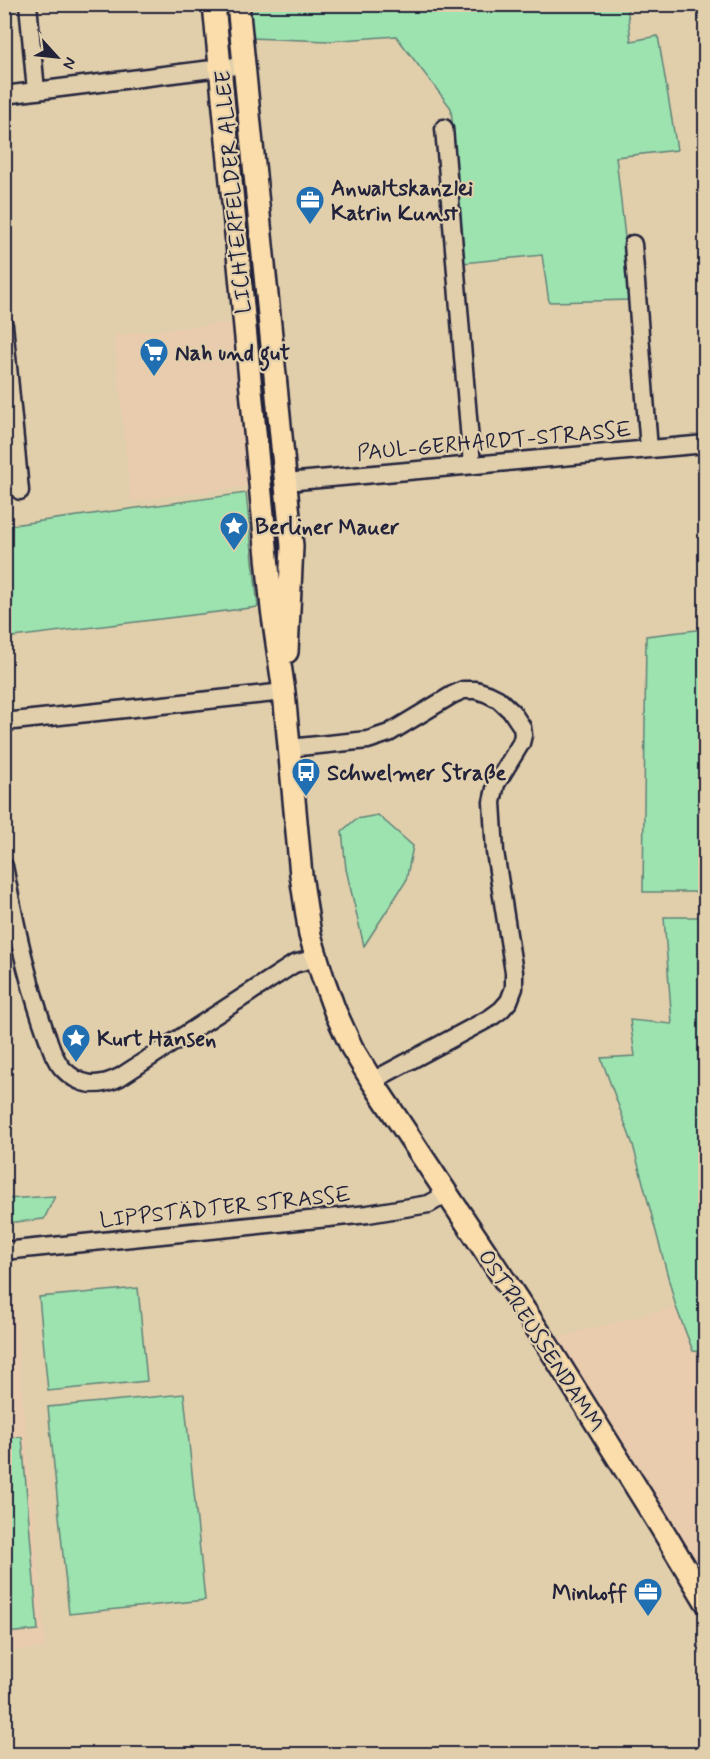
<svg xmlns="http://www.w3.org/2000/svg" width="710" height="1759" font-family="Mynerve,sans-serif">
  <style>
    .built { fill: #e9cbae }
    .green { fill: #9de3b0; stroke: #608276; stroke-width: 1.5 }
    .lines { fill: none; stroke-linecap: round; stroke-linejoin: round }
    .minor-casing { stroke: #22223b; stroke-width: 21 }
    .major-casing { stroke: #22223b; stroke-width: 26 }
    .minor { stroke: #e1cfac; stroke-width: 16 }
    .major { stroke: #fbddab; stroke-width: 21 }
    .labels { text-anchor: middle; stroke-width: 4.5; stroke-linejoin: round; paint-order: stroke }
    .poi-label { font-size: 22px; font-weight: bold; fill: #22223b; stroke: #e1cfac; text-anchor: start }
    .street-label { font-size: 22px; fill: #22223b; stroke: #e1cfac }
  </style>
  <rect width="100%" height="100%" fill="#e1cfac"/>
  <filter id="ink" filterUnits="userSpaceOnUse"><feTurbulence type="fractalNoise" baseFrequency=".0167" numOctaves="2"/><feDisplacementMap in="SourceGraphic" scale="12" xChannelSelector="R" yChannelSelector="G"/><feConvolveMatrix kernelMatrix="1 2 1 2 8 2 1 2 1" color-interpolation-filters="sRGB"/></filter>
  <g filter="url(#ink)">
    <path class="built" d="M 237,322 L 250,486 L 131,501 L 114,335 Z
      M 4,1275 L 11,1275 L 46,1648 L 5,1652 Z
      M 676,1307 L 693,1350 L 705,1352 L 705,1581 L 555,1338 Z"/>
    <path class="green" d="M 247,5 L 627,5 L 631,41 L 658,36 L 677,150 L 616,157 L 632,300 L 549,302 L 542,255 L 463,263 L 451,108 L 396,36 L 329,41 L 250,38 Z
      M 238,86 L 276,462 L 267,463 L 228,87 Z
      M 246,493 L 258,607 L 5,638 L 5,526 Z
      M 275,502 L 277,502 L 285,552 L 281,592 L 272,505 Z
      M 705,629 L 705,892 L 643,892 L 646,636 Z
      M 378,815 L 413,846 L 406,881 L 364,946 L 346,869 L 342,831 L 356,819 Z
      M 664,917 L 705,917 L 705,1352 L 693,1351 L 676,1307 L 633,1145 L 601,1058 L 635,1056 L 630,1020 L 672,1024 Z
      M 55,1196 L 44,1219 L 5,1223 L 5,1199 Z
      M 138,1288 L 147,1381 L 48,1391 L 39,1297 Z
      M 184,1394 L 205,1600 L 69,1614 L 48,1407 Z
      M 22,1437 L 38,1630 L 5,1633 L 5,1438 Z"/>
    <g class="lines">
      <g class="minor-casing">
        <path id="minor" d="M 28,4 L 36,91
          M 4,95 L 244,65
          M 444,128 L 472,465
          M 633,244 L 649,449
          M 4,325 L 20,491
          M 286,482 L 706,444
          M 4,722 L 284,692
          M 289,748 L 368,740 L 389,733 L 452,695 L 463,690 L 476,690 L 488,694 L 498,699 L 512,712 L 522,727 L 523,735 L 521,743 L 496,784 L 492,802 L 495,852 L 514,972 L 514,988 L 509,1001 L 501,1010 L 490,1018 L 372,1081
          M 4,866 C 15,922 26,977 45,1031 C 50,1043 53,1058 62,1068 C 80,1087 98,1088 120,1077 L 294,964 L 316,958
          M 4,1251 L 368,1214 L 429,1204 L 446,1194"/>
      </g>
      <g class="major-casing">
        <path id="major" d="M 214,4 L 272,609 L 284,692 L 301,875 L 310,935 L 323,978 L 335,1011 L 352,1048 L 372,1081 L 545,1341 L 659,1524 L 706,1602
          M 238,4 L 292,546 L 287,652"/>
      </g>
      <use href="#minor" class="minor"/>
      <use href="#major" class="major"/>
    </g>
  </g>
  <defs>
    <g id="office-pin" transform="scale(1.5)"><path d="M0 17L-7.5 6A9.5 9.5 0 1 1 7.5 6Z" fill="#1f6fb2" stroke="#e1cfac"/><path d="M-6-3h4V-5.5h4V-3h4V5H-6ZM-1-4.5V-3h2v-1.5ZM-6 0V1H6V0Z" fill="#fff"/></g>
    <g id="supermarket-pin" transform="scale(1.5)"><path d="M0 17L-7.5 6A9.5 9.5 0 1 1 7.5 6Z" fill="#1f6fb2" stroke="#e1cfac"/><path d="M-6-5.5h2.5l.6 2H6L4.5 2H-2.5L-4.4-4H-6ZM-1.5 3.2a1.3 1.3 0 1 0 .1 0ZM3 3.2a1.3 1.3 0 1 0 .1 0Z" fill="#fff"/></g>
    <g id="sight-pin" transform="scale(1.5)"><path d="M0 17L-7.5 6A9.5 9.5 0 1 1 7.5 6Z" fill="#1f6fb2" stroke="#e1cfac"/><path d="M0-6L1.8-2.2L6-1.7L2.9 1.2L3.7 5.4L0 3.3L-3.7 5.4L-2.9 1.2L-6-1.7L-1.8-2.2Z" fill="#fff"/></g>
    <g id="bus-pin" transform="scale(1.5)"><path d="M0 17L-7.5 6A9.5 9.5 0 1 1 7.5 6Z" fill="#1f6fb2" stroke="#e1cfac"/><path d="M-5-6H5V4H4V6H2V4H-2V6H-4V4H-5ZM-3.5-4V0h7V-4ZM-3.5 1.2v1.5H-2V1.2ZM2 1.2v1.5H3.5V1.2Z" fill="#fff"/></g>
  </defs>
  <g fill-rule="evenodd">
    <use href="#office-pin" x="310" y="200"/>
    <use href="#supermarket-pin" x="154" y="352"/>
    <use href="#sight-pin" x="234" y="526"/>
    <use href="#bus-pin" x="306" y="772"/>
    <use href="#sight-pin" x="76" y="1038"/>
    <use href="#office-pin" x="648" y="1592"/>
  </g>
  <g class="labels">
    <g class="poi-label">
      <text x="331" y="195">Anwaltskanzlei<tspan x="331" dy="25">Katrin Kunst</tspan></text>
      <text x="175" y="360">Nah und gut</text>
      <text x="255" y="534">Berliner Mauer</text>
      <text x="327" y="780">Schwelmer Straße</text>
      <text x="97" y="1046">Kurt Hansen</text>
      <text x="627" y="1600" text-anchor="end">Minhoff</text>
    </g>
    <g class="street-label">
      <text transform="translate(232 192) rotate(-95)" y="8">LICHTERFELDER ALLEE</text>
      <text transform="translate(494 440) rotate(-5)" y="8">PAUL-GERHARDT-STRASSE</text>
      <text transform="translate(225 1206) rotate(-6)" y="8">LIPPSTÄDTER STRASSE</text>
      <text transform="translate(542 1340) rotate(57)" y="8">OSTPREUSSENDAMM</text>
    </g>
  </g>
  <rect width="710" height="1759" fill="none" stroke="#e1cfac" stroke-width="24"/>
  <rect x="12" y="12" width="686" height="1735" fill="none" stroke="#22223b" stroke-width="2" filter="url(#ink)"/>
  <g transform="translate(57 57) rotate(117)" stroke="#e1cfac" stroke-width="4.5" paint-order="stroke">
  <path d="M0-4.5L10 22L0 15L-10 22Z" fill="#22223b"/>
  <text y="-9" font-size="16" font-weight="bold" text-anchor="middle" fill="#22223b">N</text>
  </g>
</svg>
